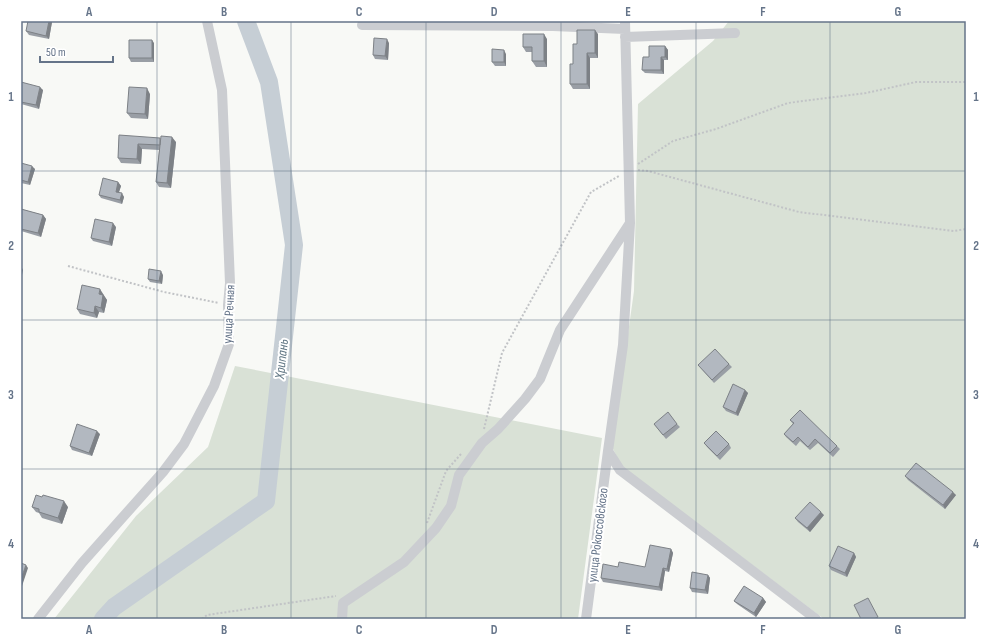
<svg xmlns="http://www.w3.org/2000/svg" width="987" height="640" font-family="'Sofia Sans Condensed',sans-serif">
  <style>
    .green { fill: #d9e1d6 }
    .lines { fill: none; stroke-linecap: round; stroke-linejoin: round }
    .river { stroke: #c6ced5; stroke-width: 18 }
    .path { stroke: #c1c3c6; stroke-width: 2; stroke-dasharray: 2 2; stroke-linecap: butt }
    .minor { stroke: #cbcdd1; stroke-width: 10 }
    .wall { fill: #999ea5 }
    .shaded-wall { fill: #7d8186 }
    .building { fill: #b2b8c0; stroke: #7d8186 }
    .grid { fill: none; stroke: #657489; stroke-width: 1; stroke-opacity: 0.55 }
    .labels { text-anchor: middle; stroke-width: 4; stroke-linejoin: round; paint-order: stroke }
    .street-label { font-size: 13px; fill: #657489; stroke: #fff }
    .water-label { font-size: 14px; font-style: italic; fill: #617684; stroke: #fff }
    .neatline { fill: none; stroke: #657489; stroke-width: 1.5 }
    .grid-label { font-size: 13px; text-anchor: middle; font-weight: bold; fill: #657489 }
  </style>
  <rect width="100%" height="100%" fill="#f8f9f6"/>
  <path class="green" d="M 729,21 L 966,21 L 966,619 L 824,619 L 622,467 L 612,447 L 634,291 L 638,104 L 713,41 Z
    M 235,366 L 602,438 L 578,619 L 54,619 L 136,516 L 208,447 Z"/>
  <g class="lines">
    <path class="river" d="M 103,619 L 114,607 L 266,501 L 294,245 L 269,82 L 246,21"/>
    <path class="path" d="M 638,164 L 673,141 L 716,129 L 788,103 L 866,93 L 916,82 L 966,82
      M 638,170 L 648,171 L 799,212 L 954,231 L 966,229
      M 68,266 L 164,292 L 219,303
      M 484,429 L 502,353 L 591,192 L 619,176
      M 427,523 L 446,471 L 461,454
      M 202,619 L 207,615 L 336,596"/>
    <path class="minor" d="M 625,21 L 630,223 L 623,345 L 608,451 L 620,470 L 816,619
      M 362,25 L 553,26 L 625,29
      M 625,37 L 735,33
      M 38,619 L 82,563 L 163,472 L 184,444 L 214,386 L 229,344 L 228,305 L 230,283 L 222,90 L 207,21
      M 342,619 L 343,603 L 404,562 L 436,528 L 451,506 L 459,475 L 482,443 L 498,429 L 525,399 L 540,379 L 560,330 L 630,223
      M 586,619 L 608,451"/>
  </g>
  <path class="wall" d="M 52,22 L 49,39 L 29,35 L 26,31 Z
    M 598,34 L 598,58 L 590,58 L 590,89 L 573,89 L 570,84 L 577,44 Z
    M 547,39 L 547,67 L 536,67 L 532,61 L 532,52 L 526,52 L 523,47 Z
    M 154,43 L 154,62 L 131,62 L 129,58 Z
    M 389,43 L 388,60 L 375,59 L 373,55 Z
    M 665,46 L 668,50 L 668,60 L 664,60 L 664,74 L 645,73 L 642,70 L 649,57 Z
    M 506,54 L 506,66 L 495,66 L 492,62 Z
    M 21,82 L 43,90 L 39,109 L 21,104 Z
    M 150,94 L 148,119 L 131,118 L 127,113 Z
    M 119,135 L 176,142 L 171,188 L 159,187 L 156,182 L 159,150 L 142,149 L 141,164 L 121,163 L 118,158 Z
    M 21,163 L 35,169 L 30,185 L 21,183 Z
    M 118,182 L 121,186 L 119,192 L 124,197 L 122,204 L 101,198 L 99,195 Z
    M 21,209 L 43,215 L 46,219 L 41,237 L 21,231 Z
    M 116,227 L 112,246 L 93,241 L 91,238 Z
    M 163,275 L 162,284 L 150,282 L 148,279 Z
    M 104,294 L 103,295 L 107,300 L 104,313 L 99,312 L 97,318 L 80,314 L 77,309 Z
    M 729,364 L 732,367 L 714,383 L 698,365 Z
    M 745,390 L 748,393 L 738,416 L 726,411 L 723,407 Z
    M 790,420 L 837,446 L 840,449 L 833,457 L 818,443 L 810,450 L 800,441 L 796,446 L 786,437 L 784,434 L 793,424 Z
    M 654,424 L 677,424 L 680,427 L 666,439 Z
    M 100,434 L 92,456 L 72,450 L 70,446 Z
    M 704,443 L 729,444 L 731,448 L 720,460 L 707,447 Z
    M 905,476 L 956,495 L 945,509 L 908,480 Z
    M 32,507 L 68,507 L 62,524 L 42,518 L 39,513 L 36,512 Z
    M 824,515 L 810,532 L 798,522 L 795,518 Z
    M 671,549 L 673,553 L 669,572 L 665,571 L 662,591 L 603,582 L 601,578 L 618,567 L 645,567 Z
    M 854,553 L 856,557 L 847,577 L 831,570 L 829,566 Z
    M 708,575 L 710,578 L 708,594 L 692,592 L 690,588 Z
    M 763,598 L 766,602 L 756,617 L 737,604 L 734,601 Z"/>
  <path class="shaded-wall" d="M 49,21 L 52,21 L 52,22 L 49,39 L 46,36 Z
    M 595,30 L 598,34 L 598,58 L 595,53 Z
    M 544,34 L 547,39 L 547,67 L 544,61 Z
    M 387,39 L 389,43 L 388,60 L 385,56 Z
    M 152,40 L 154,43 L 154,62 L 152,58 Z
    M 665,46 L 668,50 L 668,60 L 665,57 Z
    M 504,50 L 506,54 L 506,66 L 504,62 Z
    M 587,53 L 590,58 L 590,89 L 587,84 Z
    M 661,57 L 664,60 L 664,74 L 661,70 Z
    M 40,87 L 43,90 L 39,109 L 36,105 Z
    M 147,88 L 150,94 L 148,119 L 145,114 Z
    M 172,137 L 176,142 L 171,188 L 167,183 Z
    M 138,144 L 142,149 L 141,164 L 137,159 Z
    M 32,166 L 35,169 L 30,185 L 28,182 Z
    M 118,182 L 121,186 L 118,195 L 116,192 Z
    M 122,193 L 124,197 L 122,204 L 120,200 Z
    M 43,215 L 46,219 L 41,237 L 38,233 Z
    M 113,223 L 116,227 L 112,246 L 109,242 Z
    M 21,266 L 23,270 L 21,280 Z
    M 161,271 L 163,275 L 162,284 L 159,281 Z
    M 100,289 L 107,300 L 104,313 L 101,308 L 99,294 Z
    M 95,306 L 99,312 L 97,318 L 94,313 Z
    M 745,390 L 748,393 L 738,416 L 736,413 Z
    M 97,431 L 100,434 L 92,456 L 89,453 Z
    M 953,492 L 956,495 L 945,509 L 943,505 Z
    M 64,501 L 68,507 L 62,524 L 58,518 Z
    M 821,512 L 824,515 L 810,532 L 807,528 Z
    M 671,549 L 673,553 L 669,572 L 667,569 Z
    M 854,553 L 856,557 L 847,577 L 845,573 Z
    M 26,565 L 28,568 L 22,586 L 21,584 L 21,579 Z
    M 663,568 L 665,571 L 662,591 L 659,587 Z
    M 708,575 L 710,578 L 708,594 L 705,590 Z
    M 763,598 L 766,602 L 756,617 L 754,613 Z"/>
  <path class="building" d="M 28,21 L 49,21 L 46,36 L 26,31 Z
    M 577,30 L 595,30 L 595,53 L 587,53 L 587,84 L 570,84 L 570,64 L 573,64 L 573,44 L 577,44 Z
    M 523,34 L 544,34 L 544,61 L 532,61 L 532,47 L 523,47 Z
    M 374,38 L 387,39 L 385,56 L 373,55 Z
    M 129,40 L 152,40 L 152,58 L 129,58 Z
    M 649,46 L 665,46 L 665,57 L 661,57 L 661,70 L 642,70 L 643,57 L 649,57 Z
    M 492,49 L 504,50 L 504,62 L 492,62 Z
    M 21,82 L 40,87 L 36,105 L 21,102 Z
    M 129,87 L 147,88 L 145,114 L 127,113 Z
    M 119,135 L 160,138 L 160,145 L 161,136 L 172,137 L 167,183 L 156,182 L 160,145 L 138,144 L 137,159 L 118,158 Z
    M 21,163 L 32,166 L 28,182 L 21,180 Z
    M 103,178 L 118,182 L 116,192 L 122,193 L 120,200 L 99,195 Z
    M 21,209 L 43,215 L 38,233 L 21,229 Z
    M 95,219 L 113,223 L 109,242 L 91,238 Z
    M 149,269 L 161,271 L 159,281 L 148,279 Z
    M 82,285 L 100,289 L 99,294 L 103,295 L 101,308 L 95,306 L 94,313 L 77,309 Z
    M 715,349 L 729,364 L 712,380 L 698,365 Z
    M 733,384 L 745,390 L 736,413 L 723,407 Z
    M 800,410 L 837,446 L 830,453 L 815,439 L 808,447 L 798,437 L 793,442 L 784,434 L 794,423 L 790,420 Z
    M 668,412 L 677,424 L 663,435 L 654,424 Z
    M 77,424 L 97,431 L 89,453 L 70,446 Z
    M 716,431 L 729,444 L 717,456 L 704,443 Z
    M 916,463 L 953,492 L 943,505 L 905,476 Z
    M 36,495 L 42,497 L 43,495 L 64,501 L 58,518 L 39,512 L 39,509 L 32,507 Z
    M 810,502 L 821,512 L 807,528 L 795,518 Z
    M 650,545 L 671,549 L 667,569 L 663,568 L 659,587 L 601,578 L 603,564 L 618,567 L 619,562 L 645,567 Z
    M 838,546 L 854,553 L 845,573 L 829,566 Z
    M 21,563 L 26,565 L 21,579 Z
    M 692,572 L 708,575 L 705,590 L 690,588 Z
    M 744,586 L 763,598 L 754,613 L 734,601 Z
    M 868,598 L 878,617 L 874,619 L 861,619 L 854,605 Z"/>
  <path class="grid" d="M 157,21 L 157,619M 291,21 L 291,619M 426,21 L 426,619M 561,21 L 561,619M 696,21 L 696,619M 830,21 L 830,619M 21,171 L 966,171M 21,320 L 966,320M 21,469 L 966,469"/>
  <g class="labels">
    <g class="street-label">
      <text transform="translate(228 314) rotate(-87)" y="5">улица Речная</text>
      <text transform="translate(597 535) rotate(-83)" y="5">улица Рокоссовского</text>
    </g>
    <g class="water-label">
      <text transform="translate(281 359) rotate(-84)" y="5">Хрипань</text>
    </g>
  </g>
  <rect width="987" height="640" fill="none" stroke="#ffffff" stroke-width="44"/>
  <path d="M40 56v6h73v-6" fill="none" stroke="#657489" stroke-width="2"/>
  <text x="46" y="56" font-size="12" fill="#657489" stroke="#ffffff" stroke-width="3" paint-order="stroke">50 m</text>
  <rect x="22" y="22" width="943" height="596" class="neatline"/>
  <g class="grid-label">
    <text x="89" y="16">A</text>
    <text x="224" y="16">B</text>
    <text x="359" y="16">C</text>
    <text x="494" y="16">D</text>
    <text x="628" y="16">E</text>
    <text x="763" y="16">F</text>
    <text x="898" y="16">G</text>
    <text x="11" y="101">1</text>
    <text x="976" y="101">1</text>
    <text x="11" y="250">2</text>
    <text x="976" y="250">2</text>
    <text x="11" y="399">3</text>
    <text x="976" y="399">3</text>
    <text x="11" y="548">4</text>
    <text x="976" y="548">4</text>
    <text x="89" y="634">A</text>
    <text x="224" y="634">B</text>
    <text x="359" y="634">C</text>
    <text x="494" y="634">D</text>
    <text x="628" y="634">E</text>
    <text x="763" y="634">F</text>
    <text x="898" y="634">G</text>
  </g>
</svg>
